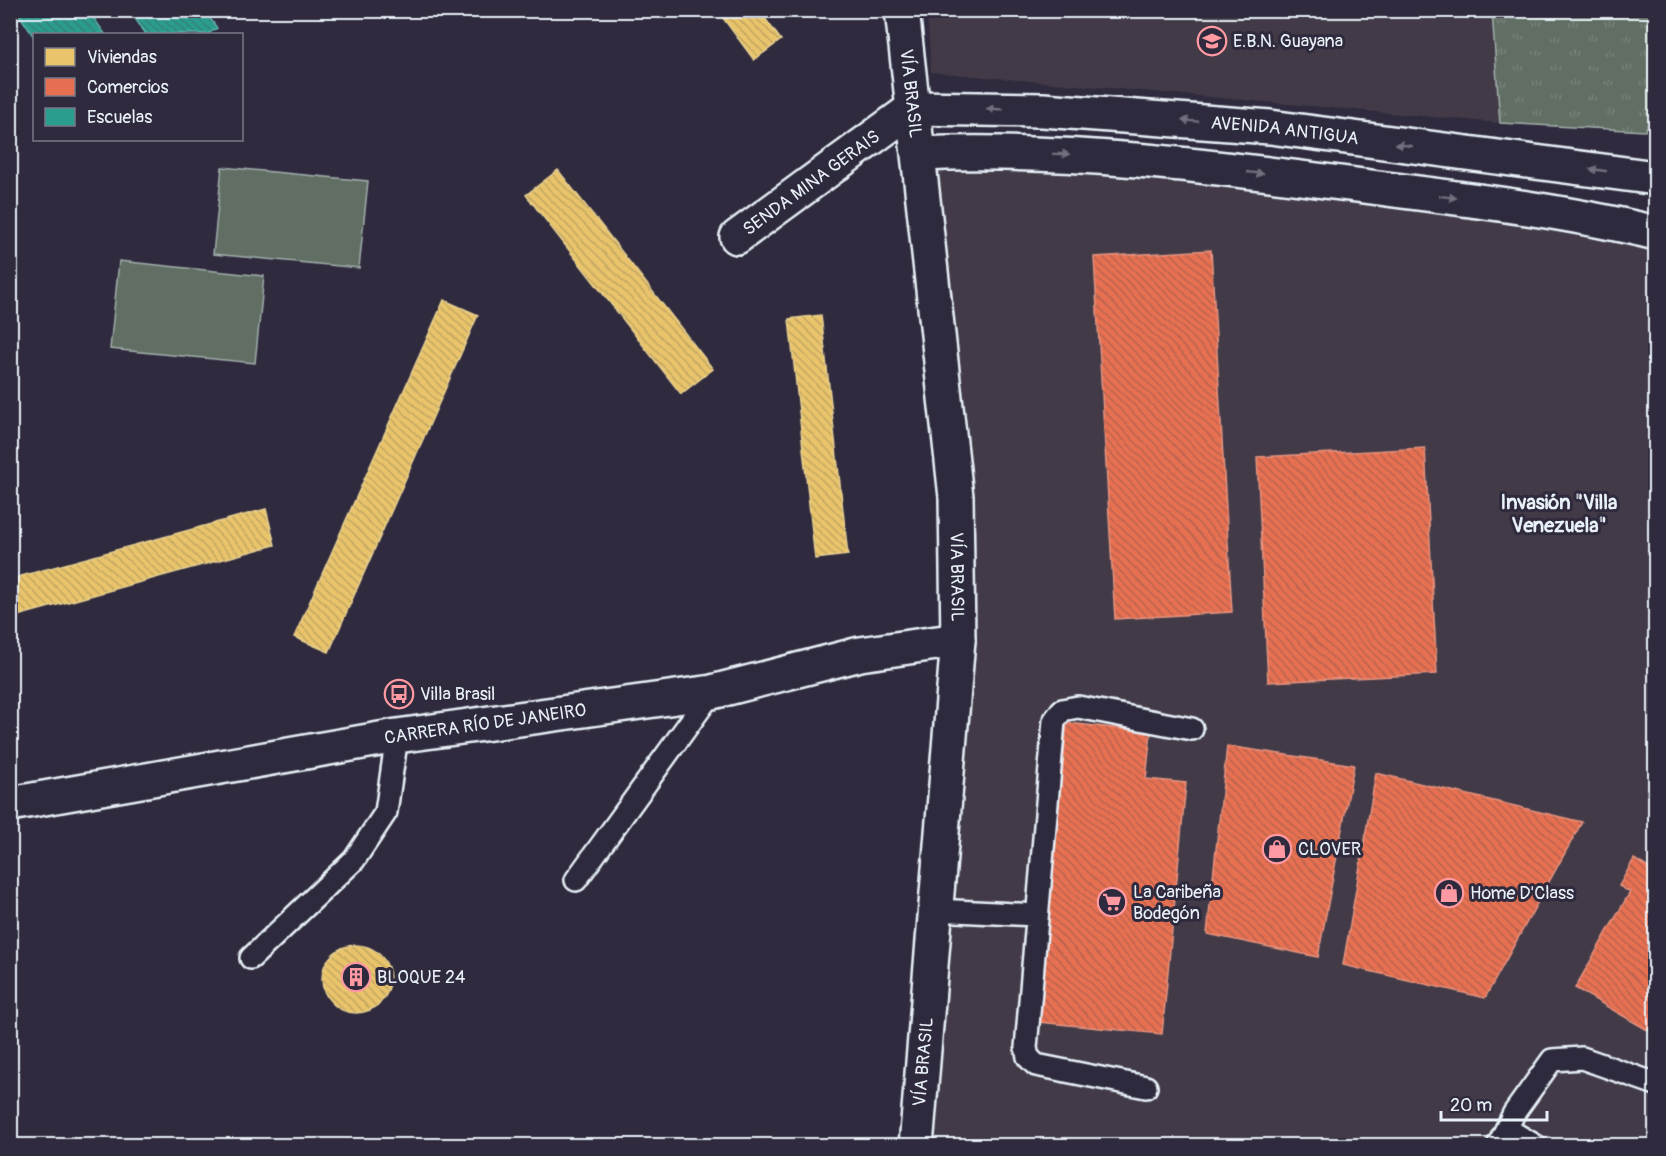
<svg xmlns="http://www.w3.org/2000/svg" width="1666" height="1156" font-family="Pangolin,sans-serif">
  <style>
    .built { fill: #423a47 }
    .grass { fill: #606e64; stroke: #a4b0ae; stroke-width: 1.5 }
    .park { fill: url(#park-tufts); stroke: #a4b0ae; stroke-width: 1.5 }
    .homes { fill: url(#homes-back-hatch); stroke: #e9d295; stroke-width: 1.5 }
    .shops { fill: url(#shops-back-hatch); stroke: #e79683; stroke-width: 1.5 }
    .schools { fill: url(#schools-back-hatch); stroke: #63b6ae; stroke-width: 1.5 }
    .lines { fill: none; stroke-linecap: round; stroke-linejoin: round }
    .service-casing { stroke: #e8f1f8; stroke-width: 26 }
    .minor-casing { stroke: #e8f1f8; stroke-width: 38 }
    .service { stroke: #2f2a3d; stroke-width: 21 }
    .minor { stroke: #2f2a3d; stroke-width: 33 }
    .oneway { fill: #70707e }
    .labels { text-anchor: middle; stroke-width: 6; stroke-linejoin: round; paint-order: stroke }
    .poi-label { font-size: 18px; fill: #e8f1f8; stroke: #2f2a3d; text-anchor: start }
    .street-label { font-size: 18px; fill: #e8f1f8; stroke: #2f2a3d }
    .neighbourhood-label { font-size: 20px; font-weight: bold; fill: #e8f1f8; stroke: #2f2a3d }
  </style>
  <defs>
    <pattern id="park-tufts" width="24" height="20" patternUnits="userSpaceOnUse" patternTransform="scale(1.5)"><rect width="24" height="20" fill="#606e64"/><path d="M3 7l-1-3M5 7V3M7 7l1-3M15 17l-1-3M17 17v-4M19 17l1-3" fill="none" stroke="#77837b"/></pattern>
    <pattern id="homes-back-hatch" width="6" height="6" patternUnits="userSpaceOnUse" patternTransform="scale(1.5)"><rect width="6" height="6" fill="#e9c46a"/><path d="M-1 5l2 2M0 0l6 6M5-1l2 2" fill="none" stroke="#c0a562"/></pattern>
    <pattern id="shops-back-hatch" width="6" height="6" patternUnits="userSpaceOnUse" patternTransform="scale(1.5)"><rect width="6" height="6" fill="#e76f51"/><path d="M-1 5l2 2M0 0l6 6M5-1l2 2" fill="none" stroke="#b7634f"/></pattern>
    <pattern id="schools-back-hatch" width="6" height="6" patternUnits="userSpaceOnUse" patternTransform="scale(1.5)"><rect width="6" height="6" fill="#2a9d8f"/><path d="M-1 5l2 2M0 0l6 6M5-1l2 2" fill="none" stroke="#347f77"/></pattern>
  </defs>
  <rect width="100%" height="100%" fill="#2f2a3d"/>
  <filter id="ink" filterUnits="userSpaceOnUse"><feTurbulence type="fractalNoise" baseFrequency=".0167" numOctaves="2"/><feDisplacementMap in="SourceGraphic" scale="12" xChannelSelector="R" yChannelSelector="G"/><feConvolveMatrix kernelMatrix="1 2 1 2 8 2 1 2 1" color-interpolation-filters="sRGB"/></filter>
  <g filter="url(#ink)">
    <path class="built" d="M 927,11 L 1492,11 L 1500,123 L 931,72 Z
      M 919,154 L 1083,154 L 1655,233 L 1655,1145 L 916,1146 L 958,640 Z"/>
    <path class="grass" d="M 222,167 L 368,181 L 359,268 L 213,254 Z
      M 119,261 L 264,276 L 255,363 L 110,349 Z"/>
    <path class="park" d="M 1492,11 L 1655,11 L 1655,110 L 1645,131 L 1500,123 Z"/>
    <path class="homes" d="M 717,10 L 759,10 L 781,40 L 754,60 Z
      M 558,170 L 713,369 L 681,394 L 526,195 Z
      M 444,300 L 478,315 L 329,652 L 294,637 Z
      M 821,315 L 848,555 L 815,559 L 789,319 Z
      M 266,509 L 275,545 L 10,618 L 10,579 Z
      M322 979a34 34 0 1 1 68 0a34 34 0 1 1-68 0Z"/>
    <path class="shops" d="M 1211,250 L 1232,612 L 1115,619 L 1094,257 Z
      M 1425,448 L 1437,674 L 1268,682 L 1257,457 Z
      M 1067,723 L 1151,732 L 1146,779 L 1186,783 L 1162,1034 L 1038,1022 Z
      M 1227,746 L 1354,765 L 1318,957 L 1207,934 Z
      M 1376,773 L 1582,822 L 1485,998 L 1343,965 Z
      M 1634,859 L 1650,869 L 1656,860 L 1656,1035 L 1575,988 L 1630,892 L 1619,886 Z"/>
    <path class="schools" d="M 16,10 L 88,10 L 105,34 L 34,37 Z
      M 129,10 L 204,10 L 217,28 L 208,34 L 146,34 Z"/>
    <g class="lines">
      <g class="service-casing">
        <path id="service" d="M 576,880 L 712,692
          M 935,910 L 1037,915
          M 251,958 L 354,860 L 386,812 L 397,736
          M 1146,1087 L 1036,1065 L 1028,1057 L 1026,1048 L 1054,721 L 1062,710 L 1078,707 L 1192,729
          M 1507,1129 L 1536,1146
          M 1498,1146 L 1514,1113 L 1552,1060 L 1582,1058 L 1656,1084"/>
      </g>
      <g class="minor-casing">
        <g id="minor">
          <path id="s1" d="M 902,10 L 956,497 L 958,640 L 916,1146"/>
          <path d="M 919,154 C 1065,148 1211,166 1356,185 C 1456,198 1557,209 1656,233"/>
          <path id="s2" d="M 737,237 L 913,108 L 1043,110 L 1270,127 L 1656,178"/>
          <path id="s3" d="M 10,804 L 397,736 L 712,692 L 860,654 L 958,640"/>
        </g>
      </g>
      <use href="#service" class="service"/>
      <use href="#minor" class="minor"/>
    </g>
    <defs><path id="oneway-solid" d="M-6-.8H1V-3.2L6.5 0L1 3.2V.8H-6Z" transform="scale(1.5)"/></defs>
    <g class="oneway">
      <use href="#oneway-solid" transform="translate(995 109) rotate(-178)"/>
      <use href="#oneway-solid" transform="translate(1190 121) rotate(-176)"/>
      <use href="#oneway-solid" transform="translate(1404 145) rotate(-172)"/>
      <use href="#oneway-solid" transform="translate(1061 154) rotate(1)"/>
      <use href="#oneway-solid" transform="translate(1598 170) rotate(-172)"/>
      <use href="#oneway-solid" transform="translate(1255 173) rotate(6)"/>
      <use href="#oneway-solid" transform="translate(1448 197) rotate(7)"/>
    </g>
  </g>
  <defs>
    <g id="school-ring" transform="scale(1.5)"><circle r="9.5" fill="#2f2a3d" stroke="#ff9aa2" stroke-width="1.5"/><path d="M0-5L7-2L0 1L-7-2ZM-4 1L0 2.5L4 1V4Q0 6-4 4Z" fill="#ff9aa2"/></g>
    <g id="bus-ring" transform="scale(1.5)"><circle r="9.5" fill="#2f2a3d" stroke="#ff9aa2" stroke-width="1.5"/><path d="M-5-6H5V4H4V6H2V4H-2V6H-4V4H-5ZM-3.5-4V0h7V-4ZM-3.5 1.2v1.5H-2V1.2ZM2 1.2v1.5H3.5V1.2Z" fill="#ff9aa2"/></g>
    <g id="shop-ring" transform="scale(1.5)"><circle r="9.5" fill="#2f2a3d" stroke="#ff9aa2" stroke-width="1.5"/><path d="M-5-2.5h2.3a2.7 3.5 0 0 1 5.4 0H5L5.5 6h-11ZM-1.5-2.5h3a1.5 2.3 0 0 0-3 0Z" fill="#ff9aa2"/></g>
    <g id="supermarket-ring" transform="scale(1.5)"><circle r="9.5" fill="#2f2a3d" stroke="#ff9aa2" stroke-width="1.5"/><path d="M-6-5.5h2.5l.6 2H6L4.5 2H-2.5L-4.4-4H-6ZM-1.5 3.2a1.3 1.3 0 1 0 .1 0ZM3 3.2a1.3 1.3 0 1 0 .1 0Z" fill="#ff9aa2"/></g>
    <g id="building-ring" transform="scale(1.5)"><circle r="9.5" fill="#2f2a3d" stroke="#ff9aa2" stroke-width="1.5"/><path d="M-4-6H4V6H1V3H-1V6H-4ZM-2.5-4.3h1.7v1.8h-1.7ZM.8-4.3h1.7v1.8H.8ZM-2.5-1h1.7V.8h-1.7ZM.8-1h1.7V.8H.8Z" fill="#ff9aa2"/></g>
  </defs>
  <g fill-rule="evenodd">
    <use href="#school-ring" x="1212" y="41"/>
    <use href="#bus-ring" x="399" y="694"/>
    <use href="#shop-ring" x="1277" y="849"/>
    <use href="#shop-ring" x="1449" y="893"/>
    <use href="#supermarket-ring" x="1112" y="902"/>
    <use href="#building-ring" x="356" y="977"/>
  </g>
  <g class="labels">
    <g class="poi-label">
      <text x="1233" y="47">E.B.N. Guayana</text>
      <text x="420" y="700">Villa Brasil</text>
      <text x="1298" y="855">CLOVER</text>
      <text x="1133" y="898">La Caribeña<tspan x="1133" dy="21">Bodegón</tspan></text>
      <text x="1470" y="899">Home D'Class</text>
      <text x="377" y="983">BLOQUE 24</text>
    </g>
    <g class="street-label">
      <text dy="6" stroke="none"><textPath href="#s1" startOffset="84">VÍA BRASIL</textPath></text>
      <text dy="6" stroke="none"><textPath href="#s2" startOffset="591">AVENIDA ANTIGUA</textPath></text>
      <text dy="6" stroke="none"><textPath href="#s2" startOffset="92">SENDA MINA GERAIS</textPath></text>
      <text dy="6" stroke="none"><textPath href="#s1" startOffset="570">VÍA BRASIL</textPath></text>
      <text dy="6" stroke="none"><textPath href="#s3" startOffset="482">CARRERA RÍO DE JANEIRO</textPath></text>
      <text transform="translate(923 1062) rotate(-85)" y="6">VÍA BRASIL</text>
    </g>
    <g class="neighbourhood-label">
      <text x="1559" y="509">Invasión "Villa<tspan x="1559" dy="23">Venezuela"</tspan></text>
    </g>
  </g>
  <rect width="1666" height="1156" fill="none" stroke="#2f2a3d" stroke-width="36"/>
  <rect x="18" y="18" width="1630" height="1120" fill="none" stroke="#e8f1f8" stroke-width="2" filter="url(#ink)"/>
  <rect x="33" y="33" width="210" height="108" fill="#2f2a3d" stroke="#797a88" stroke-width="1.5"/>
  <rect x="45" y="48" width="30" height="18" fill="#e9c46a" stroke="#797a88" stroke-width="1.5"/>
  <text x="87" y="63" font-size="18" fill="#e8f1f8">Viviendas</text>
  <rect x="45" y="78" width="30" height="18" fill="#e76f51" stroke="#797a88" stroke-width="1.5"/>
  <text x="87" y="93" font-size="18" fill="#e8f1f8">Comercios</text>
  <rect x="45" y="108" width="30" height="18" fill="#2a9d8f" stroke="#797a88" stroke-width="1.5"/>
  <text x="87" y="123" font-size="18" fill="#e8f1f8">Escuelas</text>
  <path d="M1441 1111v9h106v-9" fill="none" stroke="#e8f1f8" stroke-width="3"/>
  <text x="1450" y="1111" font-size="18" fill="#e8f1f8" stroke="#2f2a3d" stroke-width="4.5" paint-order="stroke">20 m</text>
</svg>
